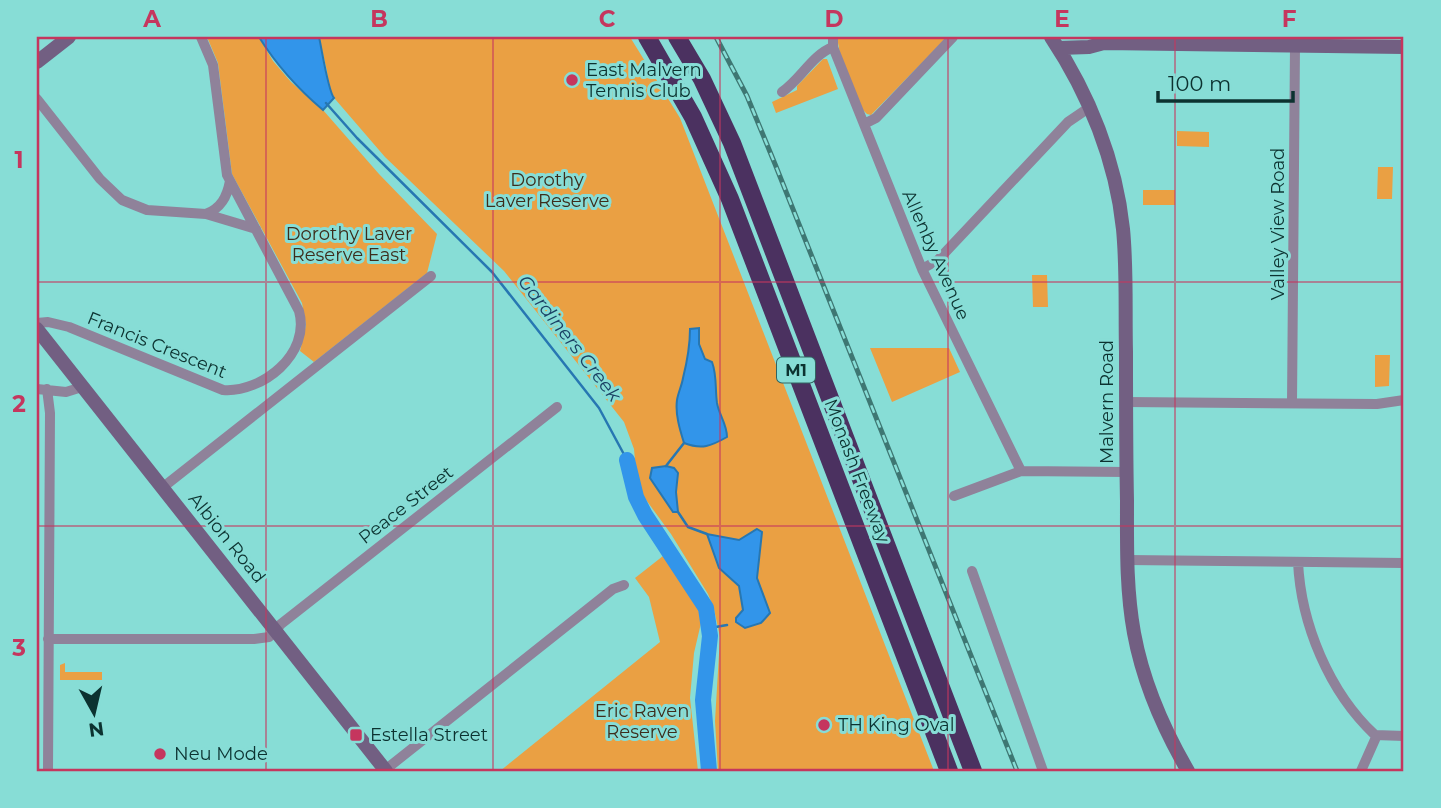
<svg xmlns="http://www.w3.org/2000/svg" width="1441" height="808" font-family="Montserrat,sans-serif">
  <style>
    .green { fill: #eaa043 }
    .water { fill: #3295ea; stroke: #2777b2; stroke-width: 2 }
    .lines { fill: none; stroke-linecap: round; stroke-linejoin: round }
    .stream { stroke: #2777b2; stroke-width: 2.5 }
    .river { stroke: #3295ea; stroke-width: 16 }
    .minor { stroke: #8f829a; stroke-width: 10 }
    .secondary { stroke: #725f82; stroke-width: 14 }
    .motorway { stroke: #4b3160; stroke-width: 18 }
    .rail-casing { stroke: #3e7773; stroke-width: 5 }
    .rail { stroke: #87ddd6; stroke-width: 2.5; stroke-dasharray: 8; stroke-linecap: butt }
    .grid { fill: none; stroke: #c5365e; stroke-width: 2; stroke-opacity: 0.55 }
    .poi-dot { fill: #c5365e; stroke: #87ddd6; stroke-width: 2.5 }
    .labels { text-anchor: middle; stroke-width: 6; stroke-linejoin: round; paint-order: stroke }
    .shield { fill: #87ddd6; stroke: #316562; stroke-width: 2 }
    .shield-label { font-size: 16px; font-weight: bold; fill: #0c3230 }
    .poi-label { font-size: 18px; fill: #0c3230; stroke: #87ddd6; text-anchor: start }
    .park-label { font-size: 18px; fill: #3d2d1c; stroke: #87ddd6 }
    .street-label { font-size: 18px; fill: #0c3230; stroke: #87ddd6 }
    .water-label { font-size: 19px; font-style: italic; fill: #1b4164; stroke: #87ddd6 }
    .neatline { fill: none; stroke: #c5365e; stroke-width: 2.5 }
    .grid-label { font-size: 23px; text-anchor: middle; font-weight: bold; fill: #c5365e }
  </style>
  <rect width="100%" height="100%" fill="#87ddd6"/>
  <path class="green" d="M 207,37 L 259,37 L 273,61 L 291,82 L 323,110 L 379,174 L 437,234 L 427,273 L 314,362 L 300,351 L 306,325 L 302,303 L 232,174 L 218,63 Z
    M 319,37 L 630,37 L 680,118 L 934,771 L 718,771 L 715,721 L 720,637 L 714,609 L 708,594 L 671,534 L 641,493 L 637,482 L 634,449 L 624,422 L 504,271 L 385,157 L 329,92 L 327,71 Z
    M 837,37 L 947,37 L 871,115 L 867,114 L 862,109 L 840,54 Z
    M 823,59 L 827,59 L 838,89 L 776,113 L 772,102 L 797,90 L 797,86 Z
    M 1177,131 L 1209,132 L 1209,147 L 1177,146 Z
    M 1378,167 L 1393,167 L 1392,199 L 1377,199 Z
    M 1143,190 L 1175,190 L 1175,205 L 1143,205 Z
    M 1032,275 L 1047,275 L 1048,307 L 1033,307 Z
    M 870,348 L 949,348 L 960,372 L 892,402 Z
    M 1375,355 L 1390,355 L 1389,386 L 1375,387 Z
    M 663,556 L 699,607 L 701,623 L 694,653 L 690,698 L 698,771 L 500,771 L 660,642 L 649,597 L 635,578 Z
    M 65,663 L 65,672 L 102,672 L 102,680 L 60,680 L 60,665 Z"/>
  <path class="water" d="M 259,37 L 319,37 C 322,50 328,91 334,98 L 323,110 C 297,88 277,66 259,37 Z
    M 699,328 L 699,344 L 705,359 L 712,362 C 717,375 715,389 717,403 C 719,415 727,424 727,437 C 711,446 702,450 684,443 C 680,430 675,414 677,400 C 678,393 682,385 683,378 C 687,362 690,346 690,329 Z
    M 666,466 L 674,468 L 678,473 L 676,492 L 678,512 L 673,512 L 650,478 L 652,468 Z
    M 757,529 L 762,532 L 757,578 L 770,613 L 761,623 L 745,628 L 736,622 L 736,618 L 743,610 L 739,586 L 719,568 L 707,534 L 739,540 Z"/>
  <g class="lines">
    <path class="stream" d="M 326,103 L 357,138 L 492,272 L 599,408 L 627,460
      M 666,466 L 684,443
      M 678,512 L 688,527 L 707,534
      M 710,628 L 727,625"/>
    <path class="river" d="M 627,460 L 636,497 L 645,515 L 706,608 L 710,636 L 703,700 L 709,771"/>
    <path class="minor" d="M 833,37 L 833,47 L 922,269 L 1021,471
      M 782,92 C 801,79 812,55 833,47
      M 37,99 L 100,179 L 122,200 L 147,210 L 206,214 L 256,229
      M 864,124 L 876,118 L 953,37
      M 206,214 C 221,208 227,197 230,181
      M 922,269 L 938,260 L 1068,122 L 1090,107
      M 37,323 L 48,322 L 69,327 L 223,390 C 262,393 311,354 299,311 L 227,175 L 213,65 L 201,37
      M 37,389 L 66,392 L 82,387
      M 47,389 L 50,413 L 48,771
      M 1126,402 L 1377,404 L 1404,400
      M 1292,403 L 1295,46
      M 162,488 L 431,276
      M 954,496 L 1021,471 L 1126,472
      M 1127,560 L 1404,563
      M 1298,562 C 1301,624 1329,692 1375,735 L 1404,736
      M 972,571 L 1043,771
      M 48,639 L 254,639 L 269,637 L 281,624 L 557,407
      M 385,770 L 613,589 L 624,585
      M 1361,771 L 1377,735"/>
    <path class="secondary" d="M 1051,37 C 1089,94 1116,161 1123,229 C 1127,270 1125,311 1126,352 C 1126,401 1126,451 1127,501 C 1127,545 1126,589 1134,633 C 1143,682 1163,728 1188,771
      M 1059,48 L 1089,47 L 1104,43 L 1404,47
      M 37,62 L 69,37
      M 37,329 L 386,771"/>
    <path class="motorway" d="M 647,37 L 693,117 L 730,199 L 949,771
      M 677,37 L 702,79 L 732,143 L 973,771"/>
    <g class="rail-casing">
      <path id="rail" d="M 716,37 L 747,96 L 775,164 L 1017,771"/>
    </g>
    <use href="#rail" class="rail"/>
  </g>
  <path class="grid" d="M 266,37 L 266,771M 493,37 L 493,771M 720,37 L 720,771M 948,37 L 948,771M 1175,37 L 1175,771M 37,282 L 1404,282M 37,526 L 1404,526"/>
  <g class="poi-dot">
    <circle cx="572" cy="80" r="7"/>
    <circle cx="824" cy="725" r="7"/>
    <rect x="349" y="728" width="14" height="14" rx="3.5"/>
    <circle cx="160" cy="754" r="7"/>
  </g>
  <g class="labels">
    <rect class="shield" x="777" y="357.5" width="38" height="25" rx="5"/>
    <g class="shield-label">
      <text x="796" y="376">M1</text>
    </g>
    <g class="poi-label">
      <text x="586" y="76">East Malvern<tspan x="586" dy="21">Tennis Club</tspan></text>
      <text x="838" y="731">TH King Oval</text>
      <text x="370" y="741">Estella Street</text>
      <text x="174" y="760">Neu Mode</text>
    </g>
    <g class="park-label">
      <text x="547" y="186">Dorothy<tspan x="547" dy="21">Laver Reserve</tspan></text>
      <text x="349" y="240">Dorothy Laver<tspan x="349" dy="21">Reserve East</tspan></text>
      <text x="642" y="717">Eric Raven<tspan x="642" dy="21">Reserve</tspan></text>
    </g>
    <g class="street-label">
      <text transform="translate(1278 224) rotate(-90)" y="6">Valley View Road</text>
      <text transform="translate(936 255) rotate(66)" y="6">Allenby Avenue</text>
      <text transform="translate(157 345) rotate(22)" y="6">Francis Crescent</text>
      <text transform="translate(1107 402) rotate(-90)" y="6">Malvern Road</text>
      <text transform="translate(857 471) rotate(69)" y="6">Monash Freeway</text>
      <text transform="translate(406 505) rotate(-38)" y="6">Peace Street</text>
      <text transform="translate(227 538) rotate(51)" y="6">Albion Road</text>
    </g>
    <g class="water-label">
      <text transform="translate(570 338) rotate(52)" y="7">Gardiners Creek</text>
    </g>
  </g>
  <rect width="1441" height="808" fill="none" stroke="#87ddd6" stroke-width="77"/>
  <g transform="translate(94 713) rotate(172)" stroke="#87ddd6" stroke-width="5" paint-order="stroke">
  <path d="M0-5L12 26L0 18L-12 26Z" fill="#0c3230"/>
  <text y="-10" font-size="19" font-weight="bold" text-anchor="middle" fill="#0c3230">N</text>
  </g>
  <path d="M1158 91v10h135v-10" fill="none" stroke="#0c3230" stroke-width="3.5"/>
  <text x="1168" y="91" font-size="21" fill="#0c3230" stroke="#87ddd6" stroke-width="5" paint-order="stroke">100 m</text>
  <rect x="38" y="38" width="1364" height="732" class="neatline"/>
  <g class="grid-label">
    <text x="152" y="27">A</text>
    <text x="379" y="27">B</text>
    <text x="607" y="27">C</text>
    <text x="834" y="27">D</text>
    <text x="1062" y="27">E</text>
    <text x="1289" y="27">F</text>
    <text x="19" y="168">1</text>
    <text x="19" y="412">2</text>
    <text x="19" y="656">3</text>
  </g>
</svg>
